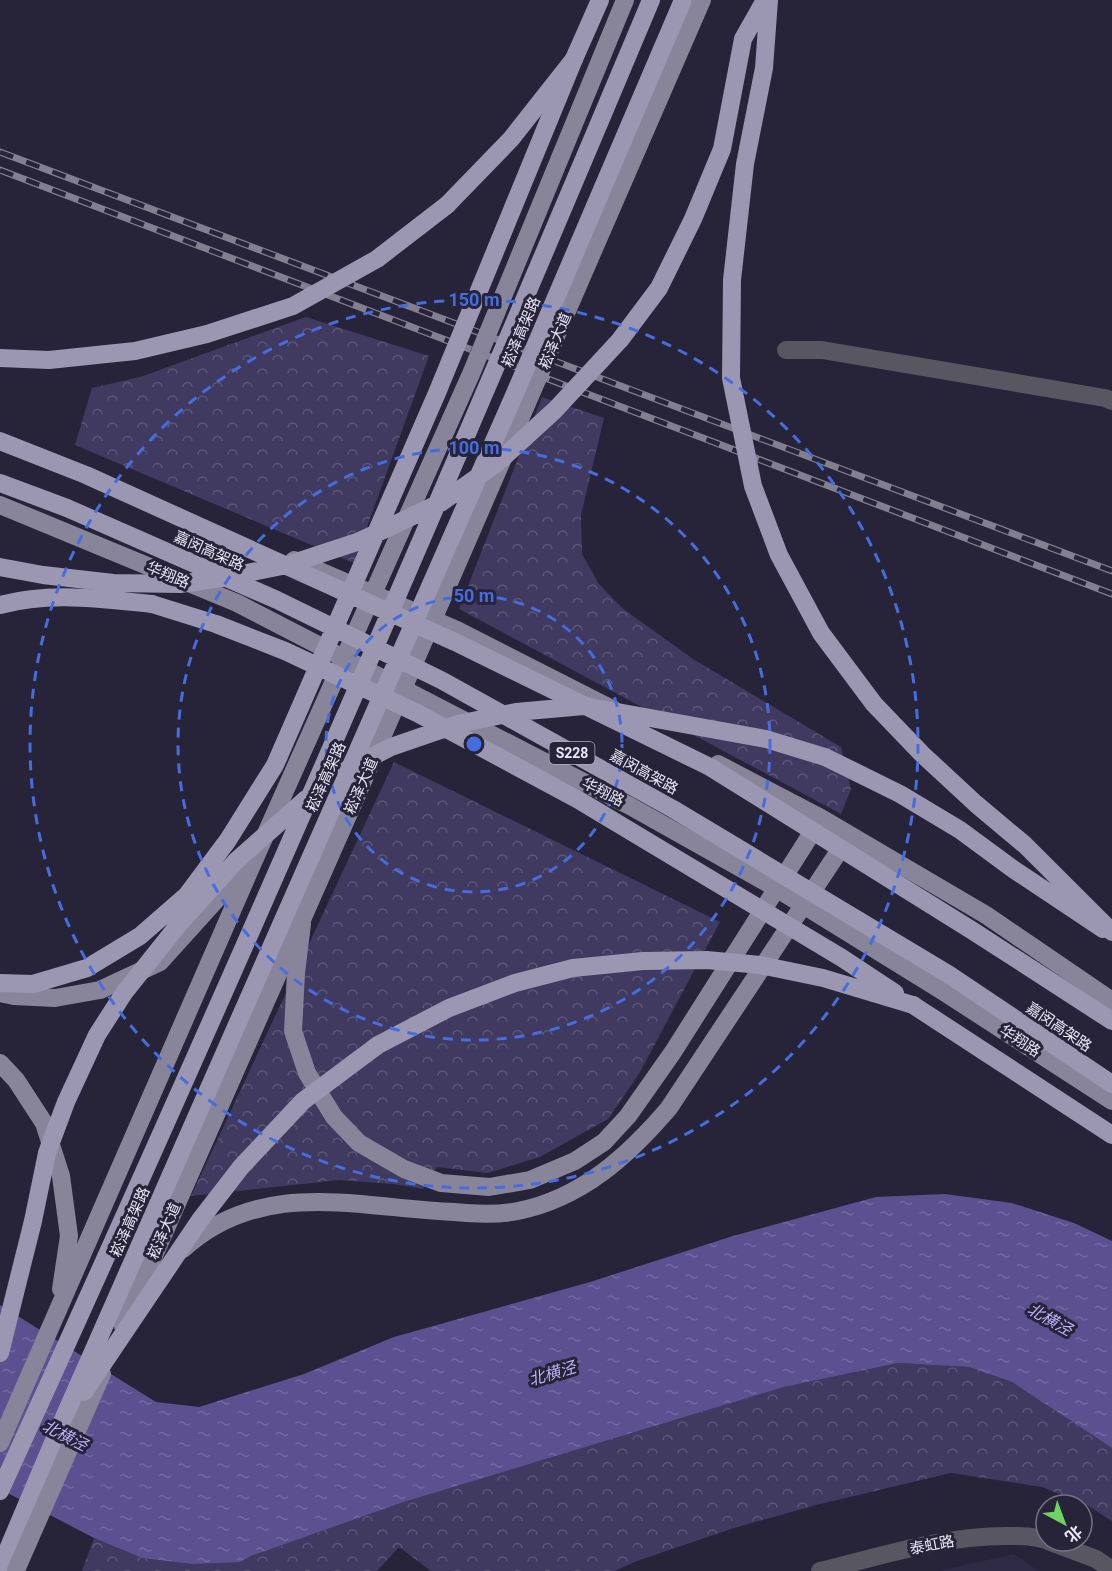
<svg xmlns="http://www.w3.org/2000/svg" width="1112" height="1571" font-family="Roboto,'Noto Sans SC',sans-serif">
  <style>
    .built { fill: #2f2a46 }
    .forest { fill: url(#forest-crowns) }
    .water { fill: url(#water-ripples) }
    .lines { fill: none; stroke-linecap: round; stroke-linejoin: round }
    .minor { stroke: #575661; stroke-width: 18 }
    .major { stroke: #88859b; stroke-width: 18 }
    .highway { stroke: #9b97b2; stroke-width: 18 }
    .rail-casing { stroke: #827f91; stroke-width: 7 }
    .rail { stroke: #272338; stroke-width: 4.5; stroke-dasharray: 14; stroke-linecap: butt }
    .major-bridge { stroke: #88859b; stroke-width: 18 }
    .highway-bridge { stroke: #9b97b2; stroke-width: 18 }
    .ring { fill: none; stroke: #466dde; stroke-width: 3; stroke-dasharray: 10 8 }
    .labels { text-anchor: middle; stroke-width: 6; stroke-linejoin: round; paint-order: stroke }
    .shield { fill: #272338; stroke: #afadbd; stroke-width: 1.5 }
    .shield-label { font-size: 14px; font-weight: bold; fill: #e9e8f6 }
    .street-label { font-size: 15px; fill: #e9e8f6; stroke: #272338 }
    .water-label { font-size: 16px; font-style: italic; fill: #bfb3fe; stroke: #272338 }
    .centre { fill: #466dde; stroke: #272338; stroke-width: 3 }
    .ring-label { font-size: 18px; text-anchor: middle; font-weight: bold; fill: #466dde; stroke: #272338; stroke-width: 6; stroke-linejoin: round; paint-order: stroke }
  </style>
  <defs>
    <pattern id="forest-crowns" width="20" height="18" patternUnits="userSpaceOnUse" patternTransform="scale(1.5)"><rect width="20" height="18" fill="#403960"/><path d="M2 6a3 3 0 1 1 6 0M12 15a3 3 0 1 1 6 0" fill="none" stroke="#5c5677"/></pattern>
    <pattern id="water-ripples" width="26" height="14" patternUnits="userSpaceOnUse" patternTransform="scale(1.5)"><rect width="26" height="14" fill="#5d5090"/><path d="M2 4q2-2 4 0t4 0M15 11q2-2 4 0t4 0" fill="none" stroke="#7469a0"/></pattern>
  </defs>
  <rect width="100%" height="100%" fill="#272338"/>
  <path class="built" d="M 1014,1554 L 1039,1571 L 938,1571 Z"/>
  <path class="forest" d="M 306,317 L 429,356 L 354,563 L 75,445 L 92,388 L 140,377 Z
    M 542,397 L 604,418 L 581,515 L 582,554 L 599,584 L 622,608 L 693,659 L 841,747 L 851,789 L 841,814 L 459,609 Z
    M 394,762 L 720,922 L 639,1074 L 608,1119 L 540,1157 L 488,1173 L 437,1167 L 423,1189 L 393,1184 L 339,1180 L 191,1196 Z
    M 898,1363 L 969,1367 L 1012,1382 L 1112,1448 L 1112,1521 L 1090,1507 L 1042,1487 L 951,1473 L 816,1505 L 734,1528 L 637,1561 L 615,1571 L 431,1571 L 399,1547 L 377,1571 L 82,1571 L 94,1538 L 142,1558 L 240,1562 L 251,1556 L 404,1502 L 784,1387 Z"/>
  <path class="water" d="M 945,1194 L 1012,1203 L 1074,1223 L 1112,1241 L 1112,1448 L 1012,1382 L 969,1367 L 898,1363 L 784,1387 L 404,1502 L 251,1556 L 240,1562 L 193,1564 L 142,1558 L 94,1538 L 0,1489 L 0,1305 L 156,1402 L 199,1407 L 304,1374 L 394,1337 L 590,1282 L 733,1236 L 876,1197 Z"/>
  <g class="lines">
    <path class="minor" d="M 786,350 L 822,350 L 1105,398 L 1112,401
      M 1048,1541 L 1096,1559 L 1112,1570
      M 820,1571 C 882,1556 945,1535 1010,1536 C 1023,1536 1034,1536 1046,1540"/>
    <path class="major" d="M 0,505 L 237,603 L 630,806 L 776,888 L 941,990 L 1112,1101
      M 294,560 L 457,630 L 614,710
      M 718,764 L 821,818 L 986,915 L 1112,1001
      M 302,924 L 296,973 L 293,1031 L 307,1073 L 334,1117 L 359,1143 L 404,1169 L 441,1183 L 489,1187 L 530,1180 L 575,1161 L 604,1142 L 628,1116 L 673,1052 L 820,820
      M 0,993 L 14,996 L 55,998 L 100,990 L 160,962 L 245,868
      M 0,1063 L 16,1080 L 44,1123 L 61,1176 L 69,1236 L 61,1289
      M 183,1249 C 263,1177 358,1208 454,1212 C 474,1214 498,1215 518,1211 C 582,1198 628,1156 669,1108 L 849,836
      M 0,1443 L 255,858"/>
    <path class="highway" d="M 447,205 L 511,139 L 574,59 L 600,0
      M 0,605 C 50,591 101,599 152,604
      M 825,757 L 900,794 L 960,830 L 1013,869 L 1103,929
      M 913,1005 L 1112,1135
      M 0,1568 L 58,1431"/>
    <g class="rail-casing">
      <path id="rail" d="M 0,152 L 1112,571
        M 0,170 L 1112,594"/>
    </g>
    <use href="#rail" class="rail"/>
    <path class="major-bridge" d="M 255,858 L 471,374 L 625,0
      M 123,1326 L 356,797 L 702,0
      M 16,1570 L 102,1374"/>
    <path class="highway-bridge" d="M 769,0 L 764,68 L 745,164 L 732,280 L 731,378 L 753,486 L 779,555 L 821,633 L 874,704 L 922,754 L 976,804 L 1025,845 L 1112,932
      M 0,358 L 49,360 L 135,351 L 207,334 L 293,306 L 377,259 L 447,205
      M 0,441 L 86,475 L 455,642 L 710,767 L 973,931 L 1112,1021
      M 0,483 L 67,508 L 277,600 L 441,680 L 673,809 L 948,974 L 1112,1084
      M 0,567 L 43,575 L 113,583 L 180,584 L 227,577 L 287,565 L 360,541 L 442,502 L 496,464 L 555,410 L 620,340 L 659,288 L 693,219 L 722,149 L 743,39 L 765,0
      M 152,604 L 216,624 L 285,651 L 417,713 L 577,799 L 842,958 L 895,993
      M 346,770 L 391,747 L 458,724 L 516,712 L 584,706 L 766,739 L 825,757
      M 0,983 L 33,984 L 87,968 L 140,936 L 187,895 L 228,840 L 275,765 L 437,393 L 574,59
      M 0,1353 L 33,1221 L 47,1153 L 66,1102 L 97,1035 L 124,993 L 179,924 L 236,861 L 306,799
      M 84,1392 L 200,1220 L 241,1167 L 303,1101 L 378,1045 L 449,1008 L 515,983 L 573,968 L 643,961 L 707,960 L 760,965 L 823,978 L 913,1005
      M 58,1431 L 513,398 L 683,0
      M 0,1491 C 225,998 441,500 651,0"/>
  </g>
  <g class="ring">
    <circle cx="474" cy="744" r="148"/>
    <circle cx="474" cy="744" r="296"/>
    <circle cx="474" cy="744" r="444"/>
  </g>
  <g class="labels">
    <rect class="shield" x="549.5" y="742" width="45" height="22" rx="4.5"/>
    <g class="shield-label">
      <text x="572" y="758">S228</text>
    </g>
    <g class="street-label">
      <text transform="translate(521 332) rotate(-67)" y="5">崧泽高架路</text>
      <text transform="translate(555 341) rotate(-67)" y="5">崧泽大道</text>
      <text transform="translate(209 551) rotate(24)" y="5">嘉闵高架路</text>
      <text transform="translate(168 575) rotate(23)" y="5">华翔路</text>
      <text transform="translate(644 772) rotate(29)" y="5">嘉闵高架路</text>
      <text transform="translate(326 777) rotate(-66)" y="5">崧泽高架路</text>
      <text transform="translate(361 786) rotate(-66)" y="5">崧泽大道</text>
      <text transform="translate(603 792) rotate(27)" y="5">华翔路</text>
      <text transform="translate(1059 1027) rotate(34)" y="5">嘉闵高架路</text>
      <text transform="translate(1020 1041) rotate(33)" y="5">华翔路</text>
      <text transform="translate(130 1222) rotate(-66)" y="5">崧泽高架路</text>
      <text transform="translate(164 1231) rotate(-66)" y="5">崧泽大道</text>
      <text transform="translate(932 1545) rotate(-11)" y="5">泰虹路</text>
    </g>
    <g class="water-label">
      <text transform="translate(1050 1319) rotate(29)" y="6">北横泾</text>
      <text transform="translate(552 1373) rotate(-17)" y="6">北横泾</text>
      <text transform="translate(65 1435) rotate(27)" y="6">北横泾</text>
    </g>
  </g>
  <circle cx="474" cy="744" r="9" class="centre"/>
  <g class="ring-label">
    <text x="474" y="306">150 m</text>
    <text x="474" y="454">100 m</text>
    <text x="474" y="602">50 m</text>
  </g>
  <g transform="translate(1064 1523) rotate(139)"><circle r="28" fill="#272338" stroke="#757284" stroke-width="1.5"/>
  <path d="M0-4.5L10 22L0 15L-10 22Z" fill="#6ed360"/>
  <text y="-9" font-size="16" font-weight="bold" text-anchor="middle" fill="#e9e8f6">北</text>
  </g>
</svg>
